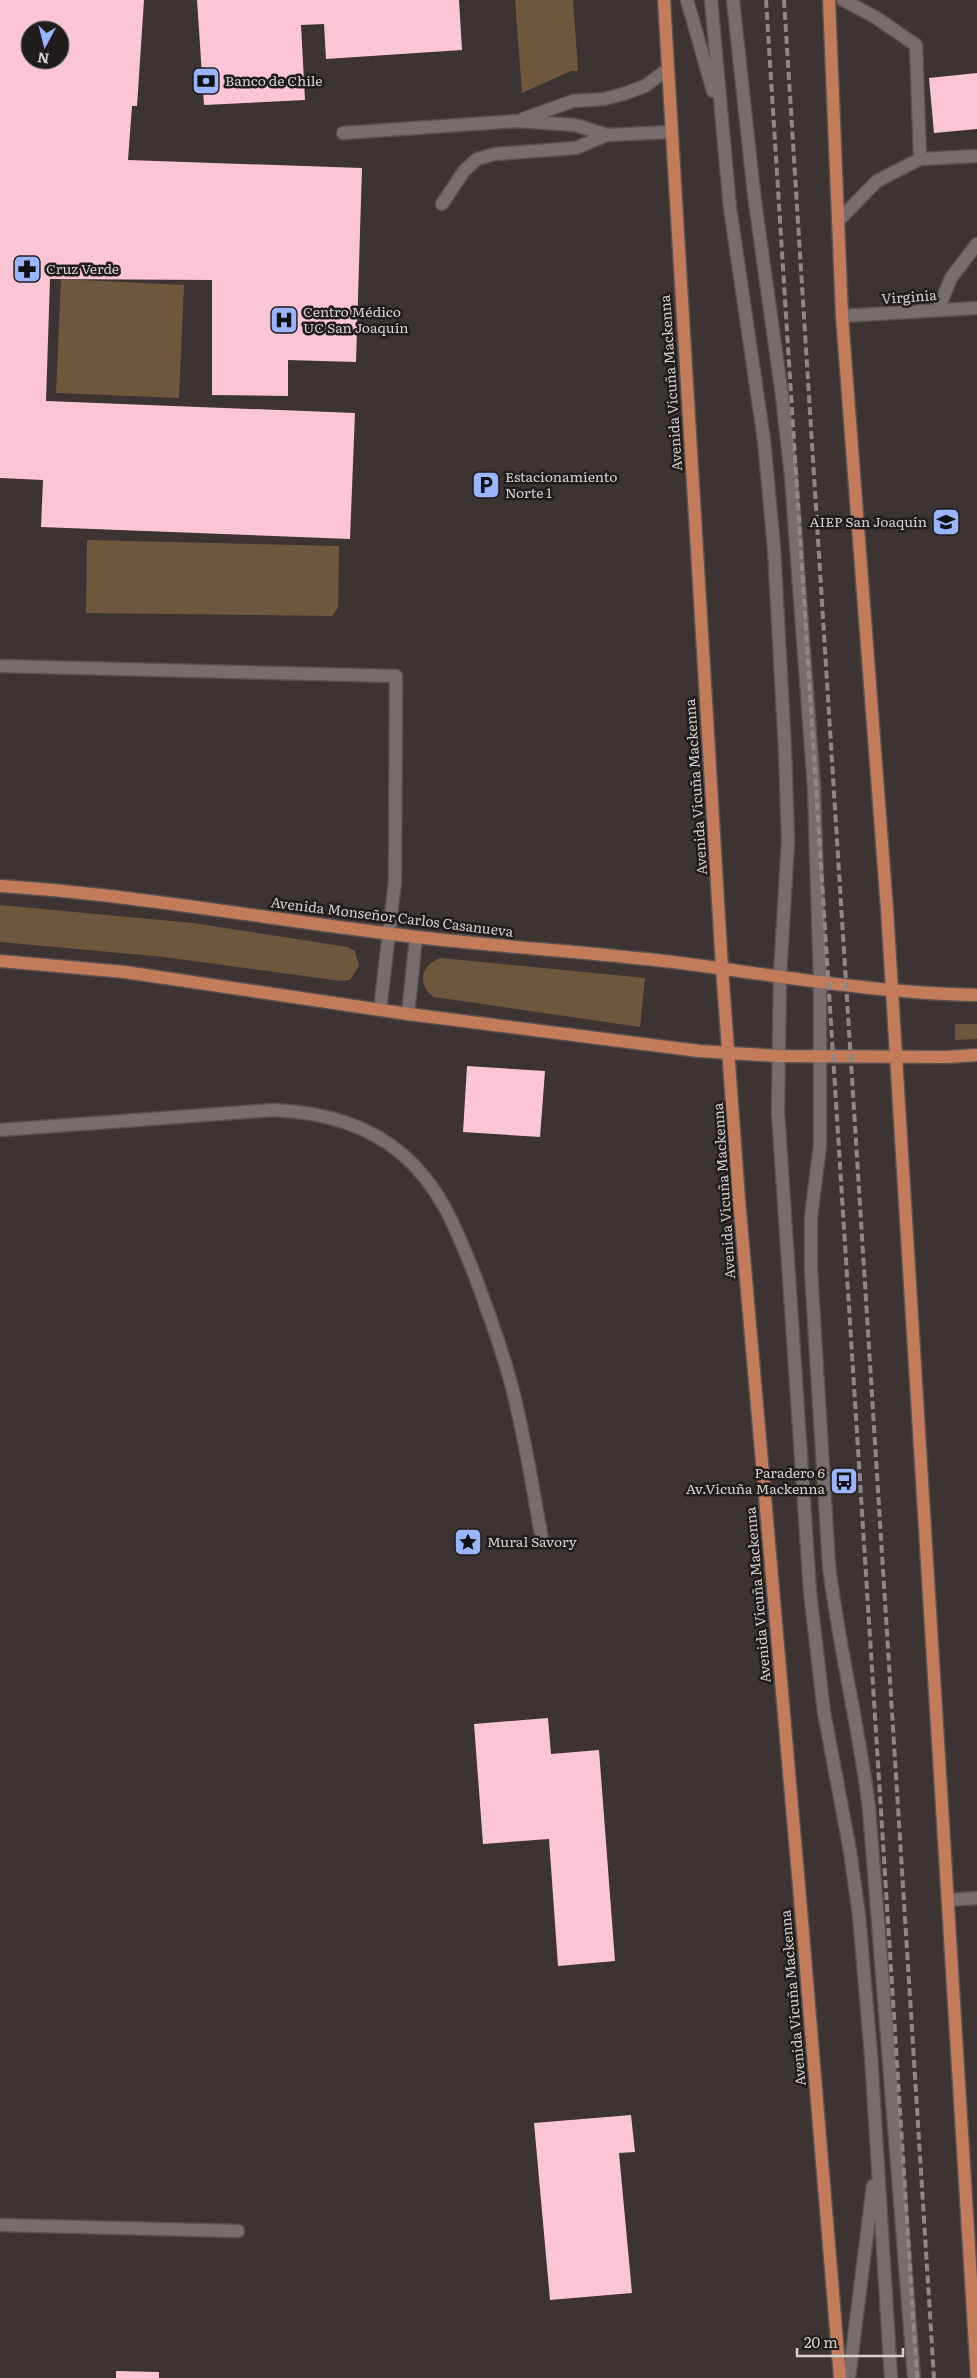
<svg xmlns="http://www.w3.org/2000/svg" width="977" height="2378" font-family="Literata,serif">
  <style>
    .green { fill: #6f573e }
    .building { fill: #fbc5d5; fill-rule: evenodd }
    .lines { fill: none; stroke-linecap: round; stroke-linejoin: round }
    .minor-casing { stroke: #585150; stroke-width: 15 }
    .major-casing { stroke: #585150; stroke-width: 15 }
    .minor { stroke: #776d6c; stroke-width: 12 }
    .major { stroke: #c47b59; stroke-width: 12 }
    .rail { stroke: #8e8786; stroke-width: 4; stroke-dasharray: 8 4; stroke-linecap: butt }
    .labels { text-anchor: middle; stroke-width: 5; stroke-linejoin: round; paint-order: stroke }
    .poi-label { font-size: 14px; fill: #d5d0cf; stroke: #201c1c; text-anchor: start }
    .street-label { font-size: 14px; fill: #d5d0cf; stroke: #201c1c }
  </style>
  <rect width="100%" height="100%" fill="#3c3333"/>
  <path class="green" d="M 515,0 L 573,0 L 578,71 L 571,71 L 522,93 Z
    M 61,279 L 184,285 L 179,398 L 56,393 Z
    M 87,540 L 339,546 L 338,608 L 332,616 L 86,613 Z
    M 0,905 L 193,923 L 348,947 L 355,951 L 359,966 L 350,980 L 341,981 L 164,957 L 0,942 Z
    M 441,958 L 645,978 L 640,1027 L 434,997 C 416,985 421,964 441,958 Z
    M 955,1024 L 977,1024 L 977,1039 L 955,1040 Z"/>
  <path class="building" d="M 0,0 L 144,0 L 137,106 L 132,106 L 128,160 L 362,168 L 356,362 L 288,360 L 288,396 L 212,395 L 212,280 L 50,279 L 46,401 L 355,413 L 350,539 L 41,527 L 43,480 L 0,478 ZM 30,30 L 60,30 L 60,60 L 30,60 Z
    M 197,0 L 459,0 L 462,50 L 326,59 L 324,24 L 301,25 L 305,100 L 204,105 Z
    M 977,73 L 977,129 L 934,133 L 929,78 Z
    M 467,1066 L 545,1071 L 540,1137 L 463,1132 Z
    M 548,1718 L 551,1754 L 599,1750 L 615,1961 L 558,1966 L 549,1839 L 483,1844 L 474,1724 Z
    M 631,2115 L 635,2152 L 619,2153 L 632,2293 L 550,2300 L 534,2123 Z
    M 116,2371 L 159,2372 L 159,2378 L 116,2378 Z"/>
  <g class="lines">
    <g class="minor-casing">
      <path id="minor" d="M 687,0 L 713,91
        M 711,0 L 730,208 L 764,440 L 774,548 L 785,750 L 788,841 L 780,975 L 778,1112 L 810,1592 L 824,1712 L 850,1851 L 859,1915 L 871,2055 L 891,2378
        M 733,0 L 754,194 L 782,396 L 791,476 L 814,788 L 820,980 L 820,1145 L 811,1217 L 811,1271 L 829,1566 C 839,1648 859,1727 869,1808 L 914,2378
        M 843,0 L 875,17 L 916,45 L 920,159
        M 523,119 L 573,101 L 604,99 L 623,94 L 645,86 L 667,70
        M 343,133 L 517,121 L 575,125 L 607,135
        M 442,204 L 464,171 L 477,159 L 495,154 L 576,148 L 607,135 L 671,132
        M 838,221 L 877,181 L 920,159 L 977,156
        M 938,310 L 951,278 L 977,244
        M 842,316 L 977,308
        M 0,666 L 396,676 L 395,881 L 380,1010
        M 408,1014 L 416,937
        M 0,1130 L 273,1110 C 320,1112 366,1123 402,1154 C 441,1187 457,1231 475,1276 C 491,1320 509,1368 518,1413 C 528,1455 534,1497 542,1539
        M 948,1900 L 977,1898
        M 0,2225 L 238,2231
        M 849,2378 L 873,2186"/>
    </g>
    <g class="major-casing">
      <path id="major" d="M 664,0 L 722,968 L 739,1199 L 802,1921 L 840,2378
        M 829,0 L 842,316 L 887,909 L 977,2378
        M 0,886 C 140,895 278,921 417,937 C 502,947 588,952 673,962 C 773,975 875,993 977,995
        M 0,961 L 125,972 L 408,1014 L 699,1051 L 778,1056 L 947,1057 L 977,1055"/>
    </g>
    <use href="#minor" class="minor"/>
    <use href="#major" class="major"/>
    <path class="rail" d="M 766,0 L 917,2378
      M 784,0 L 934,2378"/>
  </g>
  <defs>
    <g id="bank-square" transform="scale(1.4375)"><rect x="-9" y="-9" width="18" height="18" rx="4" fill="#99b5fd" stroke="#201c1c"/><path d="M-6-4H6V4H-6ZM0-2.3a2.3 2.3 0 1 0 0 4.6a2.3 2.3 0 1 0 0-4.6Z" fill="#111"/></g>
    <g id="pharmacy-square" transform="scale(1.4375)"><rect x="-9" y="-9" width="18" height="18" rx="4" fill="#99b5fd" stroke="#201c1c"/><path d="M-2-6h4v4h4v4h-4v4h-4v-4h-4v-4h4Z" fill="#111"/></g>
    <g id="hospital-square" transform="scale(1.4375)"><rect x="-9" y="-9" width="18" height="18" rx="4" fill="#99b5fd" stroke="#201c1c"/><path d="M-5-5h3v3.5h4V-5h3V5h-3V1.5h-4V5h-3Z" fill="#111"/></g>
    <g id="parking-square" transform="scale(1.4375)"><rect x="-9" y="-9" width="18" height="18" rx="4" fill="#99b5fd" stroke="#201c1c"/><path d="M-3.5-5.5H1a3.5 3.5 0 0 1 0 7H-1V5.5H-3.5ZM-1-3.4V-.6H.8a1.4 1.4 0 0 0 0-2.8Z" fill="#111"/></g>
    <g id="university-square" transform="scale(1.4375)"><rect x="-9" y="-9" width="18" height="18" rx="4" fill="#99b5fd" stroke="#201c1c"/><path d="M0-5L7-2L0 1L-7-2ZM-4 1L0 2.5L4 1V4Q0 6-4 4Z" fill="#111"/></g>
    <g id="bus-square" transform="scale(1.4375)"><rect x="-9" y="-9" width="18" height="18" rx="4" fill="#99b5fd" stroke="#201c1c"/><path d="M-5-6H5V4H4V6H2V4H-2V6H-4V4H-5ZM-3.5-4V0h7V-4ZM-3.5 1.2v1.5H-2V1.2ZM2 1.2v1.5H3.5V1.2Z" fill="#111"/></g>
    <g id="sight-square" transform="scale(1.4375)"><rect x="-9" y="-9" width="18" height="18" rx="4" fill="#99b5fd" stroke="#201c1c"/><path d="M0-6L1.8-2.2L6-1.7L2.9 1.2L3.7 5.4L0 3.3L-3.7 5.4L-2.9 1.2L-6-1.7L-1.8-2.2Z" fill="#111"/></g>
  </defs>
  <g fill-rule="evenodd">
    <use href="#bank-square" x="206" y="81"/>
    <use href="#pharmacy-square" x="27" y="269"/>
    <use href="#hospital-square" x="284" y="320"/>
    <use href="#parking-square" x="486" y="485"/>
    <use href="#university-square" x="946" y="522"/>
    <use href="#bus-square" x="844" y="1481"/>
    <use href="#sight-square" x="468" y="1542"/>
  </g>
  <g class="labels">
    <g class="poi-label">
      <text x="225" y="86">Banco de Chile</text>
      <text x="46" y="274">Cruz Verde</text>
      <text x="303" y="317">Centro Médico<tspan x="303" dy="16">UC San Joaquín</tspan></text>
      <text x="505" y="482">Estacionamiento<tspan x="505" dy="16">Norte 1</tspan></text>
      <text x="927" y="527" text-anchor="end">AIEP San Joaquín</text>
      <text x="825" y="1478" text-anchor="end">Paradero 6<tspan x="825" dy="16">Av.Vicuña Mackenna</tspan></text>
      <text x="487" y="1547">Mural Savory</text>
    </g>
    <g class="street-label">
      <text transform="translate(909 297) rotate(-4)" y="5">Virginia</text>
      <text transform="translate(671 383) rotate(-94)" y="5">Avenida Vicuña Mackenna</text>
      <text transform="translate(696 787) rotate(-94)" y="5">Avenida Vicuña Mackenna</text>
      <text transform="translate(392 917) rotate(7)" y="5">Avenida Monseñor Carlos Casanueva</text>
      <text transform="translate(724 1191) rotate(-94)" y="5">Avenida Vicuña Mackenna</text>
      <text transform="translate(758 1595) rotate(-95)" y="5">Avenida Vicuña Mackenna</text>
      <text transform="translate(793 1998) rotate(-95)" y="5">Avenida Vicuña Mackenna</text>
    </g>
  </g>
  <g transform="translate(45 45) rotate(187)"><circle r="24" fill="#201c1c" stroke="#686464"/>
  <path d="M0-4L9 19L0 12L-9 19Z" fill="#99b5fd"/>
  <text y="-8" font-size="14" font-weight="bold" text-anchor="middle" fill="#d5d0cf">N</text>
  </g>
  <path d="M797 2348v8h106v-8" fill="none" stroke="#d5d0cf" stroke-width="2.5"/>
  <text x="804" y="2348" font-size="15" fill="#d5d0cf" stroke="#201c1c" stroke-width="4" paint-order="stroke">20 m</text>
</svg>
